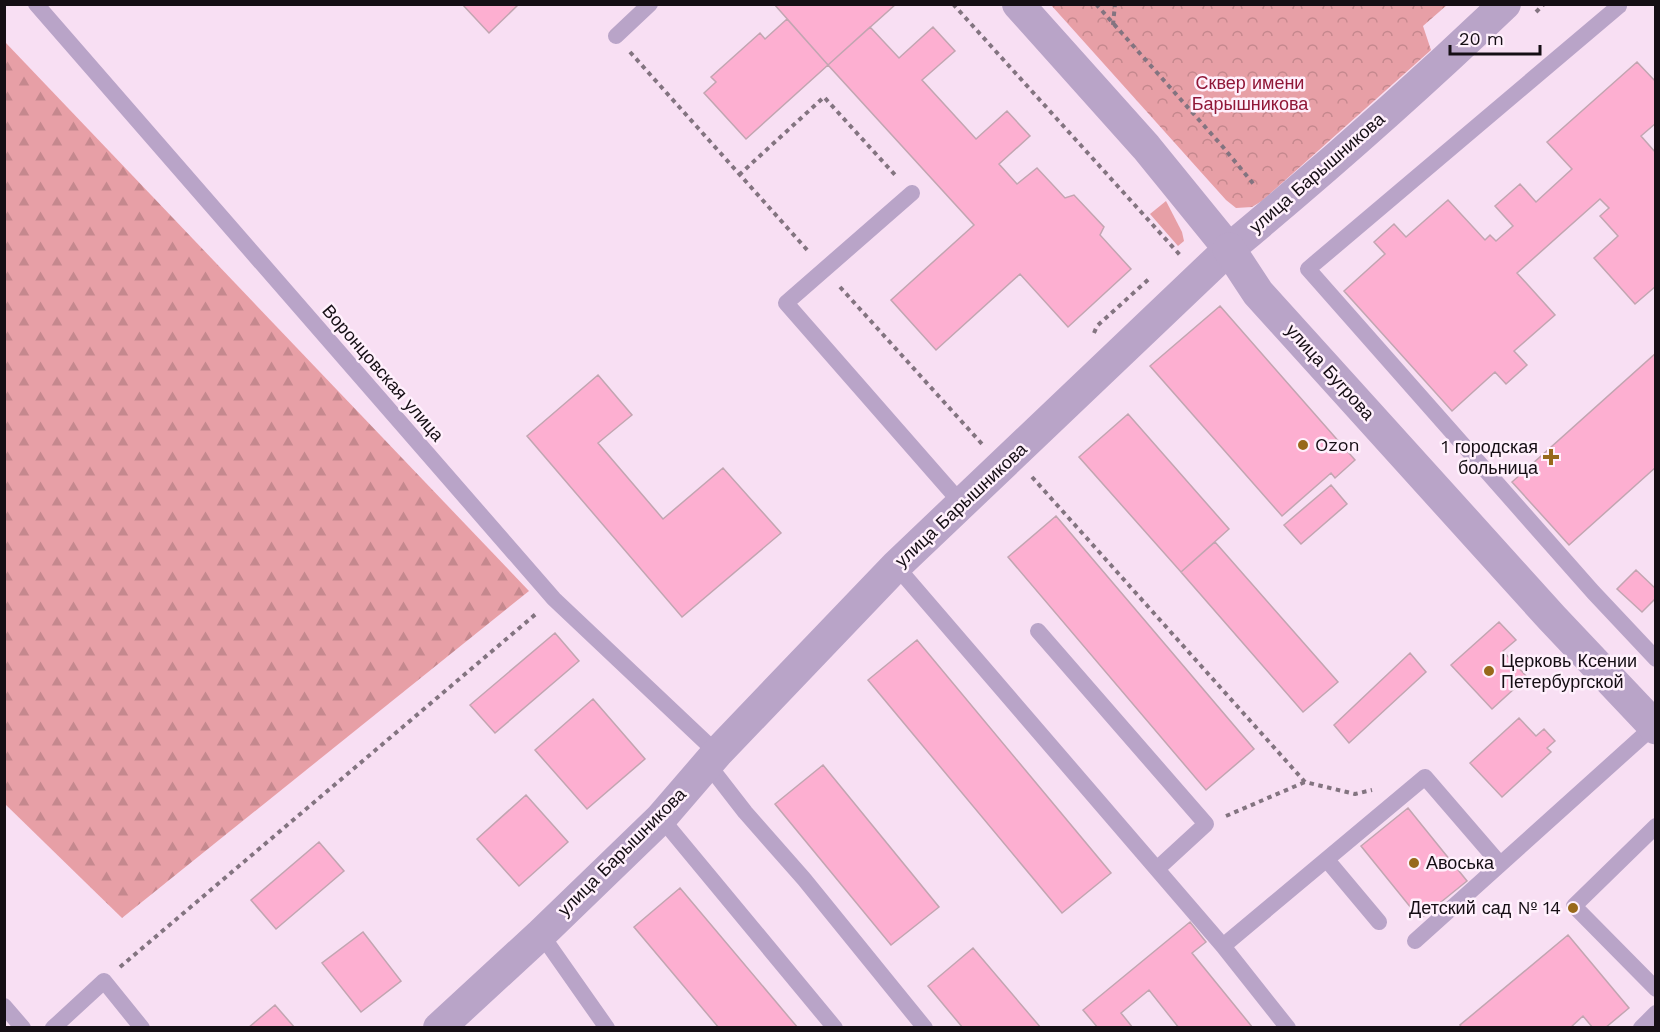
<svg xmlns="http://www.w3.org/2000/svg" width="1660" height="1032" font-family="'Work Sans',sans-serif">
  <style>
    .grass { fill: #e79fa6 }
    .forest { fill: url(#forest-firs) }
    .park { fill: url(#park-crowns) }
    .building { fill: #fdafd1; stroke: #c2a5b1; stroke-width: 1.5 }
    .lines { fill: none; stroke-linecap: round; stroke-linejoin: round }
    .path { stroke: #837480; stroke-width: 4; stroke-dasharray: 4.5 4.5; stroke-linecap: butt }
    .service { stroke: #b9a4c8; stroke-width: 16 }
    .minor { stroke: #b9a4c8; stroke-width: 32 }
    .tertiary { stroke: #b9a4c8; stroke-width: 33 }
    .poi-dot { fill: #98691a; stroke: #fff0fc; stroke-width: 2 }
    .labels { text-anchor: middle; stroke-width: 5; stroke-linejoin: round; paint-order: stroke }
    .park-label { font-size: 18px; fill: #901737; stroke: #fff0fc }
    .street-label { font-size: 18px; fill: #150e14; stroke: #fff0fc }
    .poi-label { font-size: 18px; fill: #150e14; stroke: #fff0fc; text-anchor: start }
  </style>
  <defs>
    <pattern id="forest-firs" width="22" height="20" patternUnits="userSpaceOnUse" patternTransform="scale(1.5)"><rect width="22" height="20" fill="#e79fa6"/><path d="M5 1l3.5 6h-7zM16 11l3.5 6h-7z" fill="#c5888e"/></pattern>
    <pattern id="park-crowns" width="20" height="18" patternUnits="userSpaceOnUse" patternTransform="scale(1.5)"><rect width="20" height="18" fill="#e79fa6"/><path d="M2 6a3 3 0 1 1 6 0M12 15a3 3 0 1 1 6 0" fill="none" stroke="#c5888e"/></pattern>
  </defs>
  <rect width="100%" height="100%" fill="#f8dff3"/>
  <path class="grass" d="M 1166,201 L 1182,232 L 1184,241 L 1178,246 L 1150,214 Z"/>
  <path class="forest" d="M 5,42 L 529,591 L 122,918 L 5,804 Z"/>
  <path class="park" d="M 1051,5 L 1447,5 L 1423,26 L 1431,50 L 1262,201 L 1252,207 L 1236,208 L 1226,200 Z"/>
  <path class="building" d="M 462,4 L 519,4 L 489,33 Z
    M 774,4 L 896,4 L 828,65 Z
    M 787,19 L 828,65 L 746,139 L 704,93 L 716,82 L 711,77 L 760,33 L 765,39 Z
    M 870,27 L 899,58 L 933,27 L 955,51 L 922,80 L 976,139 L 1007,111 L 1030,136 L 999,164 L 1017,184 L 1037,168 L 1065,198 L 1074,195 L 1104,227 L 1100,235 L 1131,269 L 1068,327 L 1020,274 L 936,350 L 891,300 L 974,225 L 828,65 Z
    M 1637,62 L 1656,82 L 1656,123 L 1641,136 L 1656,153 L 1656,286 L 1635,304 L 1594,258 L 1618,236 L 1600,216 L 1609,208 L 1600,199 L 1517,273 L 1555,315 L 1514,351 L 1527,365 L 1506,384 L 1495,372 L 1452,411 L 1344,291 L 1385,254 L 1374,242 L 1394,224 L 1406,237 L 1448,200 L 1485,240 L 1490,235 L 1496,241 L 1513,226 L 1495,206 L 1520,184 L 1536,202 L 1572,169 L 1547,142 Z
    M 1220,306 L 1355,460 L 1335,478 L 1331,473 L 1282,516 L 1150,366 Z
    M 1656,353 L 1656,467 L 1569,545 L 1512,482 Z
    M 598,375 L 632,415 L 598,443 L 663,519 L 723,468 L 781,533 L 682,617 L 527,436 Z
    M 1128,414 L 1229,529 L 1181,572 L 1079,457 Z
    M 1331,485 L 1347,504 L 1301,544 L 1284,525 Z
    M 1056,516 L 1254,749 L 1206,790 L 1008,557 Z
    M 1215,542 L 1338,682 L 1303,712 L 1181,572 Z
    M 1636,570 L 1656,589 L 1656,598 L 1642,612 L 1617,589 Z
    M 1499,622 L 1516,640 L 1503,651 L 1527,677 L 1492,709 L 1451,665 Z
    M 555,633 L 579,661 L 495,733 L 470,705 Z
    M 917,640 L 1111,873 L 1062,913 L 868,680 Z
    M 1410,653 L 1426,672 L 1349,743 L 1334,725 Z
    M 593,699 L 645,759 L 587,809 L 535,750 Z
    M 1519,718 L 1536,736 L 1544,729 L 1555,741 L 1547,748 L 1551,752 L 1502,797 L 1470,763 Z
    M 823,765 L 939,907 L 891,945 L 775,804 Z
    M 526,795 L 568,842 L 519,886 L 477,839 Z
    M 1408,808 L 1467,881 L 1420,919 L 1361,846 Z
    M 319,842 L 344,871 L 276,929 L 251,900 Z
    M 680,888 L 798,1028 L 719,1028 L 634,927 Z
    M 1190,922 L 1206,942 L 1192,953 L 1253,1028 L 1179,1028 L 1149,990 L 1121,1013 L 1133,1028 L 1098,1028 L 1083,1010 Z
    M 363,932 L 401,981 L 361,1012 L 322,963 Z
    M 1568,935 L 1629,1008 L 1605,1028 L 1593,1028 L 1583,1016 L 1570,1028 L 1462,1028 L 1460,1025 Z
    M 973,948 L 1041,1028 L 963,1028 L 928,986 Z
    M 275,1005 L 295,1028 L 248,1028 Z"/>
  <g class="lines">
    <path class="path" d="M 953,4 L 1180,255
      M 1096,4 L 1223,147 L 1256,187
      M 1536,12 L 1544,4
      M 1113,25 L 1115,4
      M 630,52 L 809,252
      M 739,175 L 824,97 L 896,176
      M 840,287 L 982,444
      M 1094,333 L 1097,326 L 1150,278
      M 1032,477 L 1305,782 L 1355,794 L 1372,790
      M 1226,816 L 1305,782
      M 120,967 L 537,613"/>
    <path class="service" d="M 36,4 L 554,599 L 717,753
      M 1616,4 L 1619,6 L 1308,269 L 1593,592 L 1656,659
      M 616,36 L 650,4
      M 912,193 L 786,303 L 962,504
      M 896,566 L 1223,946
      M 1038,631 L 1206,824 L 1157,869
      M 707,763 L 745,812 L 804,879 L 925,1028
      M 661,818 L 835,1028
      M 1656,826 L 1574,906 L 1656,989
      M 1327,860 L 1379,922
      M 541,934 L 607,1028
      M 1415,941 L 1654,726
      M 4,1006 L 23,1028
      M 53,1028 L 104,981 L 142,1028
      M 1288,1028 L 1223,946 L 1425,777 L 1500,864
      M 1641,1028 L 1656,1013"/>
    <path class="minor" d="M 1018,4 L 1146,147 L 1229,249
      M 439,1028 L 541,934 L 661,818 L 717,753 L 896,566 L 1229,249 C 1323,171 1416,89 1505,4"/>
    <path class="tertiary" d="M 1229,249 L 1258,293 L 1552,618 L 1656,728"/>
  </g>
  <g class="poi-dot">
    <circle cx="1303" cy="445" r="6"/>
    <path d="M1548 448h6v6h6v6h-6v6h-6v-6h-6v-6h6z"/>
    <circle cx="1489" cy="671" r="6"/>
    <circle cx="1414" cy="863" r="6"/>
    <circle cx="1573" cy="908" r="6"/>
  </g>
  <g class="labels">
    <g class="park-label">
      <text x="1250" y="89">Сквер имени<tspan x="1250" dy="21">Барышникова</tspan></text>
    </g>
    <g class="street-label">
      <text transform="translate(1317 173) rotate(-41)" y="6">улица Барышникова</text>
      <text transform="translate(1330 372) rotate(48)" y="6">улица Бугрова</text>
      <text transform="translate(383 373) rotate(49)" y="6">Воронцовская улица</text>
      <text transform="translate(961 505) rotate(-43)" y="6">улица Барышникова</text>
      <text transform="translate(622 852) rotate(-45)" y="6">улица Барышникова</text>
    </g>
    <g class="poi-label">
      <text x="1315" y="451">Ozon</text>
      <text x="1538" y="453" text-anchor="end">1 городская<tspan x="1538" dy="21">больница</tspan></text>
      <text x="1501" y="667">Церковь Ксении<tspan x="1501" dy="21">Петербургской</tspan></text>
      <text x="1426" y="869">Авоська</text>
      <text x="1561" y="914" text-anchor="end">Детский сад № 14</text>
    </g>
  </g>
  <rect width="1660" height="1032" fill="none" stroke="#150e14" stroke-width="12"/>
  <path d="M1450 45v9h90v-9" fill="none" stroke="#150e14" stroke-width="3"/>
  <text x="1459" y="45" font-size="18" fill="#150e14" stroke="#fff0fc" stroke-width="4.5" paint-order="stroke">20 m</text>
</svg>
